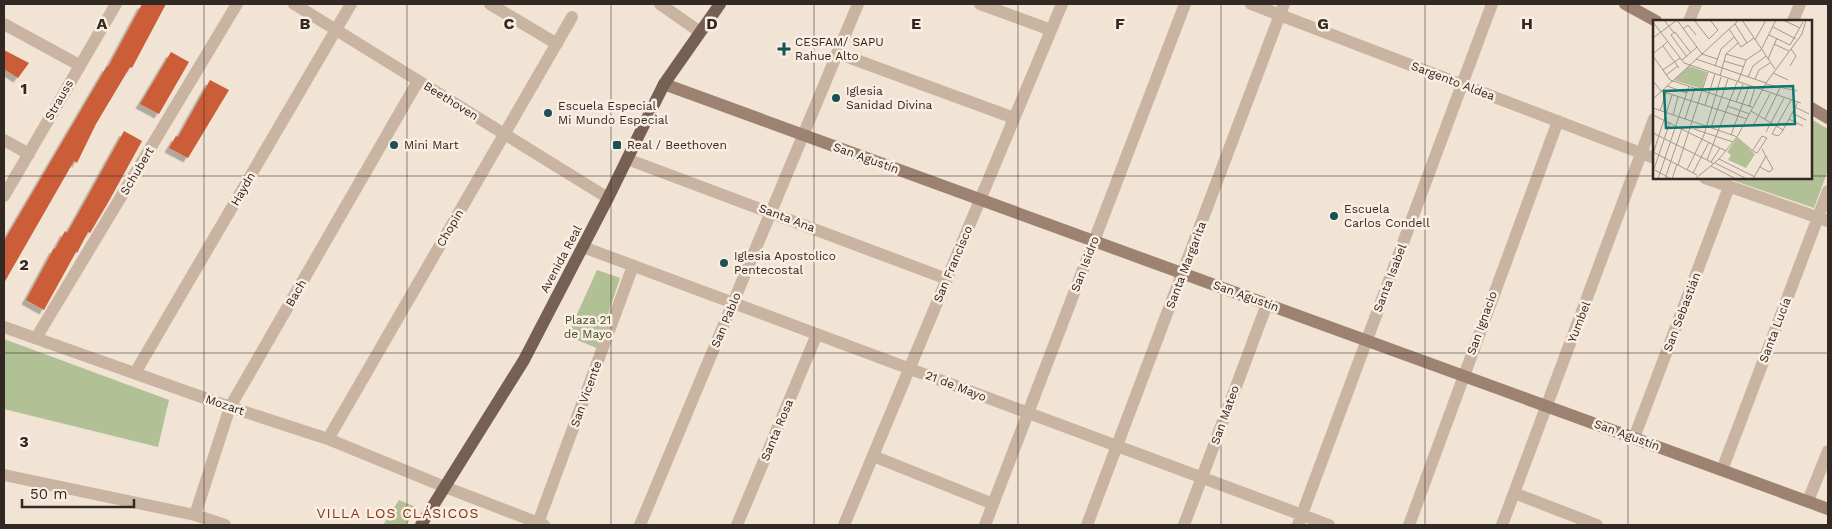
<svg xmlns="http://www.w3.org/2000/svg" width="1832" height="529" font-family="'Work Sans',sans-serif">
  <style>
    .green { fill: #b1c095 }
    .building { fill: #cb5d39; filter: url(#shadow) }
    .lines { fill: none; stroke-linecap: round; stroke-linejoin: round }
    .street { stroke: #c9b3a1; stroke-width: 12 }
    .secondary { stroke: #9d8272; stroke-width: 12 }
    .primary { stroke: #766054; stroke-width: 12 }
    .grid { fill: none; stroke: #332924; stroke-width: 1; stroke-opacity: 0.55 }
    .poi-dot { fill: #185156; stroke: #f9eee1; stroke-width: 2 }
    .labels { text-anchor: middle; stroke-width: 5; stroke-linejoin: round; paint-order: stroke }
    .poi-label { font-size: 12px; fill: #332924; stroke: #f9eee1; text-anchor: start }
    .street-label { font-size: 12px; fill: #332924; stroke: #f9eee1 }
    .park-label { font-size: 12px; fill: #425227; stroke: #f9eee1 }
    .neighbourhood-label { font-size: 14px; letter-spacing: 1px; fill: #85341a; stroke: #f9eee1 }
    .inset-road { fill: none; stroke: #a5998e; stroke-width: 1 }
    .view { fill: #0f766e; fill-opacity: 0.15; stroke: #0f766e; stroke-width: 2.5 }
    .inset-edge { fill: none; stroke: #332924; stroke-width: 2.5 }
    .grid-label { font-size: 16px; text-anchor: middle; font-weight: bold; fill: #332924; stroke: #f9eee1; stroke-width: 5; stroke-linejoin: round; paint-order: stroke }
  </style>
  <defs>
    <filter id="shadow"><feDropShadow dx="-4.5" dy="4.5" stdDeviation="0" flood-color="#0004"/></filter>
  </defs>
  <rect width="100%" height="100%" fill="#f1e4d5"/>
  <path class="green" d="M 1811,119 L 1828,129 L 1828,170 L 1814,208 L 1726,178 L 1811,178 Z
    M 597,270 L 620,278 L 597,348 L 567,336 Z
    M 4,339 L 169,400 L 158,447 L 4,409 Z
    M 399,500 L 418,508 L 406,525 L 383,525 Z"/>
  <path class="building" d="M 142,4 L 166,4 L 132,68 L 130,67 L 96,124 L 77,163 L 74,161 L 4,283 L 4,241 L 107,66 L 108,67 Z
    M 4,50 L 29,63 L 18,78 L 4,69 Z
    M 171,52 L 189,62 L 159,114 L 140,104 Z
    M 210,80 L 229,90 L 188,158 L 169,148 L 176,136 L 178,137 Z
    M 124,131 L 142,141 L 109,201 L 90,233 L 88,232 L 77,253 L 76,252 L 44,310 L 26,300 L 54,248 L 55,249 L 65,231 L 67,233 L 79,212 Z"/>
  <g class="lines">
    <path class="street" d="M 294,4 L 608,198
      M 490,4 L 557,44
      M 660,4 L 700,32
      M 980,4 L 1051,30
      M 1251,4 L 1654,158
      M 1689,21 L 1696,4
      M 1793,21 L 1800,4
      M 4,24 L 79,65
      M 837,53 L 1014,118
      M 4,140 L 29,154
      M 627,159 L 947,279
      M 1705,178 L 1828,221
      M 4,196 L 116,4
      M 583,247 L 1329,525
      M 4,327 L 230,407 L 328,439 L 445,487 L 544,525
      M 36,338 L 237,4
      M 135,373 L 351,4
      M 1634,438 L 1729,187
      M 328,439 L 572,17
      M 873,456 L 993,504
      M 1722,470 L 1828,191
      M 4,475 L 195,515 L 225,525
      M 1514,493 L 1597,525
      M 1808,501 L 1828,451
      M 195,515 L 230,407 L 418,81
      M 538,523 L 633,266
      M 640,525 L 858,4
      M 737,525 L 817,334
      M 844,525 L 1062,4
      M 985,525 L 1185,4
      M 1087,525 L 1284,4
      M 1184,525 L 1267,304
      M 1298,525 L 1492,4
      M 1409,525 L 1558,121
      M 1502,525 L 1654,119"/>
    <path class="secondary" d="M 1625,4 L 1656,21
      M 664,84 L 1828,509
      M 1811,108 L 1828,118"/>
    <path class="primary" d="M 421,525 L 524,360 L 608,198 L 664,84 L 720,4"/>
  </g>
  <path class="grid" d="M 204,4 L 204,525M 407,4 L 407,525M 611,4 L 611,525M 814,4 L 814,525M 1018,4 L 1018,525M 1221,4 L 1221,525M 1425,4 L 1425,525M 1628,4 L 1628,525M 4,176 L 1654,176M 1811,176 L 1828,176M 4,353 L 1828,353"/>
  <g class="poi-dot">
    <path d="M781.5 41.5h5v5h5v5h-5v5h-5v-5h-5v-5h5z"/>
    <circle cx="836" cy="98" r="5"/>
    <circle cx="548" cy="113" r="5"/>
    <circle cx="394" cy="145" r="5"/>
    <rect x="612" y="140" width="10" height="10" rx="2.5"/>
    <circle cx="1334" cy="216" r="5"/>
    <circle cx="724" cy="263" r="5"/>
  </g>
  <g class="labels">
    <g class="poi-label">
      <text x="795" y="46">CESFAM/ SAPU<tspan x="795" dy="14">Rahue Alto</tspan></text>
      <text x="846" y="95">Iglesia<tspan x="846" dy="14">Sanidad Divina</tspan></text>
      <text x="558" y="110">Escuela Especial<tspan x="558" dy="14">Mi Mundo Especial</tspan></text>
      <text x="404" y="149">Mini Mart</text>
      <text x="627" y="149">Real / Beethoven</text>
      <text x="1344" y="213">Escuela<tspan x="1344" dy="14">Carlos Condell</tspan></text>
      <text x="734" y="260">Iglesia Apostolico<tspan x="734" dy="14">Pentecostal</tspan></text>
    </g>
    <g class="street-label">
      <text transform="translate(1453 81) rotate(21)" y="4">Sargento Aldea</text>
      <text transform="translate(59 100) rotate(-60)" y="4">Strauss</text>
      <text transform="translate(451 101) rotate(32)" y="4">Beethoven</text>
      <text transform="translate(866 158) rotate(20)" y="4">San Agustín</text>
      <text transform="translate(137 171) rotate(-59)" y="4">Schubert</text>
      <text transform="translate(243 189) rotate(-60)" y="4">Haydn</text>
      <text transform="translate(787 218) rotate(21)" y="4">Santa Ana</text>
      <text transform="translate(450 228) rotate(-60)" y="4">Chopin</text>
      <text transform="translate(561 259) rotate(-62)" y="4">Avenida Real</text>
      <text transform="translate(953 264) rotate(-67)" y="4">San Francisco</text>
      <text transform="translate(1085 264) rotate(-69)" y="4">San Isidro</text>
      <text transform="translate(1186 265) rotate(-69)" y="4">Santa Margarita</text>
      <text transform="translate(1390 278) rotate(-69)" y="4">Santa Isabel</text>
      <text transform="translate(296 293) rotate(-60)" y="4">Bach</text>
      <text transform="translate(1246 296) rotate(20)" y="4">San Agustín</text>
      <text transform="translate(1682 312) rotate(-69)" y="4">San Sebastián</text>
      <text transform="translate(726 320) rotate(-67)" y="4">San Pablo</text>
      <text transform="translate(1579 322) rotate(-69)" y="4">Yumbel</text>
      <text transform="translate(1482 323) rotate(-70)" y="4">San Ignacio</text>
      <text transform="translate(1775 330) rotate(-69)" y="4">Santa Lucía</text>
      <text transform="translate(956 386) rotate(21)" y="4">21 de Mayo</text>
      <text transform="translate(586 394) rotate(-70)" y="4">San Vicente</text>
      <text transform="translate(225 405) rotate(19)" y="4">Mozart</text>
      <text transform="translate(1225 415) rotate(-70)" y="4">San Mateo</text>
      <text transform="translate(777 430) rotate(-67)" y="4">Santa Rosa</text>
      <text transform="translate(1627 435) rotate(20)" y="4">San Agustín</text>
    </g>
    <g class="park-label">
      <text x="588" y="324">Plaza 21<tspan x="588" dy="14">de Mayo</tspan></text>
    </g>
    <g class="neighbourhood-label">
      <text x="398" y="518">VILLA LOS CLÁSICOS</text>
    </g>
  </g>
  <g transform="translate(1653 20)">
    <rect width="159" height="159" fill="#f1e4d5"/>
    <path d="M 36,46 L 54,52 L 49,69 L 21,60 ZM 84,118 L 102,134 L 93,148 L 75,140 L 78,135 L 74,132 Z" fill="#b1c095"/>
    <path class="inset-road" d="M 11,0 L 21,13M 24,0 L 49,34M 41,0 L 56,19 L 65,10 L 57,0M 89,0 L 122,49M 130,0 L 147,8M 0,2 L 31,43 L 148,83M 82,4 L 94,23M 120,7 L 143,19M 30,9 L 35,5 L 43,15M 76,9 L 88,27 L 101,18M 116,15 L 137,25 L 150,2M 0,18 L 24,0M 102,20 L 113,0M 121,24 L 136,31M 10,26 L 26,48M 0,34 L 14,22M 49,34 L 64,39M 73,34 L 93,40M 0,36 L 17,60 L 99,87M 34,37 L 18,15 L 22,12 L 38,33M 43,39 L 113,63M 115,39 L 124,18M 29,40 L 44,27M 93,40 L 108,30 L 123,0M 71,41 L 91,47M 62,46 L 68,29 L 81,17M 137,46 L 143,36 L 138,29M 10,50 L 27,38M 120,53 L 135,60M 13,55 L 25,46M 67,56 L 73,34 L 85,23M 95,57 L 100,46 L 113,36M 102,59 L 106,50 L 117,43M 0,61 L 8,71 L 94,99M 85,62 L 93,40M 113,64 L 144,71M 14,66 L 34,73M 0,79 L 86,0M 83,82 L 90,64M 52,85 L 62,54M 74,86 L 97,94M 96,87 L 102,68M 142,87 L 156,94M 0,88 L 82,116 L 100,131 L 104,133 L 114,118 L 109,116 L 100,130M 7,91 L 13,73M 98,91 L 130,110M 139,93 L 153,100M 0,95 L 73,131M 20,95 L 25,77M 32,99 L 42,68M 112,99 L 127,68M 136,99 L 150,106M 101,104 L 117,74M 58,108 L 75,59M 41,109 L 80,122M 113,112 L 131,78M 0,113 L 60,143M 119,114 L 125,116 L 129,112 L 145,82M 119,114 L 138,80M 78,115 L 96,66M 0,132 L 44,155M 0,134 L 19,75M 66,139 L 102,157M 54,140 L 84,62M 58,142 L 67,128M 62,143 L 94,159M 25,145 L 55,52M 58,146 L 83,159M 107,147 L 116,152 L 120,149 L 109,129M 1,149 L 17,102M 2,150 L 18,159M 34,150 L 51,115 L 68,57M 40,153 L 56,122M 5,159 L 36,66M 12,159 L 29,108M 19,159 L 24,144M 42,159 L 66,139 L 84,117 L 113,63 L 149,14 L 153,0M 100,159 L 113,136"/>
    <path class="view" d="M 140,66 L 142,104 L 13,108 L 11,71 Z"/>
    <rect width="159" height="159" class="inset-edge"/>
  </g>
  <g class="grid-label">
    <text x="102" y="29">A</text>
    <text x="305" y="29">B</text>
    <text x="509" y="29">C</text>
    <text x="712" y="29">D</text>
    <text x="916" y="29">E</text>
    <text x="1120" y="29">F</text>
    <text x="1323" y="29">G</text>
    <text x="1527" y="29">H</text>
    <text x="24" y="94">1</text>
    <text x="24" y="270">2</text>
    <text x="24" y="447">3</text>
  </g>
  <rect width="1832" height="529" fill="none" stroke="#332924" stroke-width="10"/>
  <path d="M22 499v8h112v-8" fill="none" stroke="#332924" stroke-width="2.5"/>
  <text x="30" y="499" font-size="15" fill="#332924" stroke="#f9eee1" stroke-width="4" paint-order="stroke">50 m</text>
</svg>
